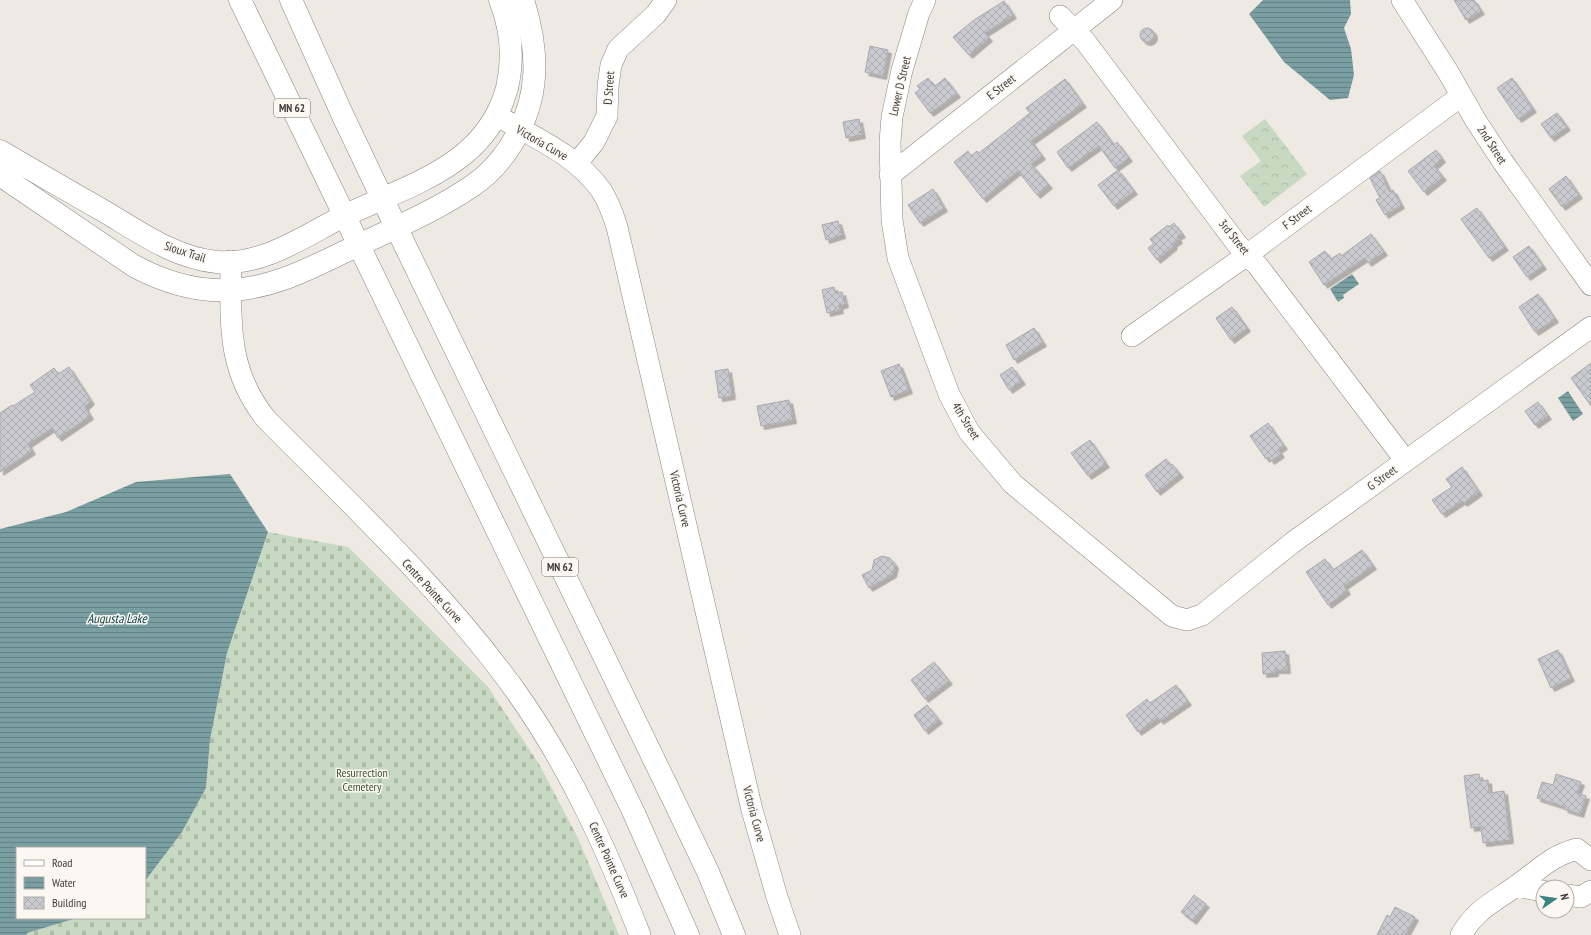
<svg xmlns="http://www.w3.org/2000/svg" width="1591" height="935" font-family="'PT Sans Narrow',sans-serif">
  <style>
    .forest { fill: url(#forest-crowns) }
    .cemetery { fill: url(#cemetery-stones) }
    .water { fill: url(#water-rules) }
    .building { fill: url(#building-cross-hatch); stroke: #a9a9b0; filter: url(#shadow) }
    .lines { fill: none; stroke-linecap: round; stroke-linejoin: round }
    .minor-casing { stroke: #8c8782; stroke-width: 22 }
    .major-casing { stroke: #8c8782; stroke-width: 23 }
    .highway-casing { stroke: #8c8782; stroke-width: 23 }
    .minor { stroke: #fff; stroke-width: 21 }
    .major { stroke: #fff; stroke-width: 22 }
    .highway { stroke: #fff; stroke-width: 22 }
    .labels { text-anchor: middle; stroke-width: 3; stroke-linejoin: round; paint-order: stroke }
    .shield { fill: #fcf7f1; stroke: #777370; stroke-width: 1 }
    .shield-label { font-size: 11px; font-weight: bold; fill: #3e3b39 }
    .street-label { font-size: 12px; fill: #3e3b39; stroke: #fcf7f1 }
    .park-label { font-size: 12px; fill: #36532c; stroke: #fcf7f1 }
    .water-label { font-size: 13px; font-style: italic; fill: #0f494c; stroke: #fcf7f1 }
  </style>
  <defs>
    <pattern id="forest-crowns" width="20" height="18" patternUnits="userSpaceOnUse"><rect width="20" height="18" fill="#c7dac1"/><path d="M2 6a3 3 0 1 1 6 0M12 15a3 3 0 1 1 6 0" fill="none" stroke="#acbca7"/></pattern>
    <pattern id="cemetery-stones" width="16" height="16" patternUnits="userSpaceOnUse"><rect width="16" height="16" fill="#c7dac1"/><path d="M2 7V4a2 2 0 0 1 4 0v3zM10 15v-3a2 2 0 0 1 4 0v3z" fill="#acbca7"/></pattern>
    <pattern id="water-rules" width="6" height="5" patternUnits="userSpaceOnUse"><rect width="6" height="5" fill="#7a9fa2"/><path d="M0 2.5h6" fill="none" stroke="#658385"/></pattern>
    <pattern id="building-cross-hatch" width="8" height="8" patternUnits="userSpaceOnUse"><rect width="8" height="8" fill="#c9cad0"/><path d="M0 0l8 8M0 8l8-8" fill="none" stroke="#aeaeb3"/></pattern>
    <filter id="shadow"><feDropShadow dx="3.5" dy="3.5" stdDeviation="0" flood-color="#0004"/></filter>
  </defs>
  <rect width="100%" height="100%" fill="#efe9e4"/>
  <path class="forest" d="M 1265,119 L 1307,174 L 1264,207 L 1240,176 L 1261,161 L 1242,136 Z"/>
  <path class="cemetery" d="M 268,532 L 348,547 L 488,687 L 539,764 L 578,838 L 619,935 L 27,935 L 27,933 L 77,918 L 145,918 L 145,881 L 182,832 L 206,788 L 210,740 L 227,653 Z"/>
  <path class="water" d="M 1263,0 L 1350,0 L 1351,14 L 1344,28 L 1351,49 L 1354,75 L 1348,98 L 1330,100 L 1284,62 L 1249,14 Z
    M 1352,274 L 1359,284 L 1343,295 L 1344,298 L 1338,302 L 1330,289 Z
    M 1568,391 L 1583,414 L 1573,421 L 1558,398 Z
    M 230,474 L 268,532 L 227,653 L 210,740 L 206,788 L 182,832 L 145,881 L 145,848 L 17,848 L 17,918 L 77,918 L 27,933 L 27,935 L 0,935 L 0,529 L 66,512 L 136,482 Z"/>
  <path class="building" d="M 1454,0 L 1474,0 L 1481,11 L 1466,20 Z
    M 1004,1 L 1013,15 L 985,33 L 989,38 L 969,55 L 953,37 L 974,20 Z
    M1140 35a7 7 0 1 1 14 0a7 7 0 1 1-14 0Z
    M 870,46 L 888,50 L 883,76 L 865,72 Z
    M 928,78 L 935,86 L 945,78 L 957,94 L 930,113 L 915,93 L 920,89 L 917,86 Z
    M 1512,78 L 1533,109 L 1518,119 L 1497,88 Z
    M 1065,79 L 1083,104 L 1031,141 L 1042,156 L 1031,164 L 1049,185 L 1037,195 L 1018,171 L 983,199 L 954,162 L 968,151 L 971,156 L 977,151 L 979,153 L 1030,113 L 1026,108 Z
    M 1557,113 L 1567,127 L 1551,138 L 1541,124 Z
    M 859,119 L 862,135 L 846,138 L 843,122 Z
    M 1097,122 L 1114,145 L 1117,142 L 1129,158 L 1115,168 L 1099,146 L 1068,168 L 1057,152 Z
    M 1436,150 L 1442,159 L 1434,166 L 1443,177 L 1424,192 L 1408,171 Z
    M 1118,170 L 1134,191 L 1114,206 L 1098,185 Z
    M 1380,171 L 1390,192 L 1393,190 L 1401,205 L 1385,215 L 1376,200 L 1380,198 L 1370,178 Z
    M 1566,176 L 1579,195 L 1562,207 L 1549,189 Z
    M 933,189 L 944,208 L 920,223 L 908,205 Z
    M 1477,208 L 1505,247 L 1489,258 L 1461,219 Z
    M 838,221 L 842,235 L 826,240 L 822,225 Z
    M 1174,223 L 1182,234 L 1177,237 L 1179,240 L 1173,244 L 1174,246 L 1157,260 L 1148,248 L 1154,244 L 1150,239 L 1168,225 L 1169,227 Z
    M 1371,234 L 1384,252 L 1368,263 L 1365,258 L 1324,285 L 1309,262 L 1325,251 L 1331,259 L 1340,253 L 1341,256 Z
    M 1529,246 L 1543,266 L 1527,277 L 1513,257 Z
    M 834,287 L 836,293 L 842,292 L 845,304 L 839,306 L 840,310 L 827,313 L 822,290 Z
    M 1538,294 L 1555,319 L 1535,332 L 1519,307 Z
    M 1232,307 L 1247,328 L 1231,340 L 1216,318 Z
    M 1034,328 L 1043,343 L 1014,360 L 1006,345 Z
    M 1591,363 L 1591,406 L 1571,378 Z
    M 899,364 L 909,390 L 891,397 L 881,371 Z
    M 69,367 L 91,401 L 85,407 L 90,416 L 58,438 L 52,428 L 28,444 L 32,451 L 0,472 L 0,413 L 12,405 L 13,406 L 35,392 L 30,385 L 54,368 L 58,374 Z
    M 1012,367 L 1022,381 L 1009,390 L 1000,375 Z
    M 728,369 L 732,396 L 719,398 L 715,371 Z
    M 789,400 L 793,420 L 761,426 L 757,406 Z
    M 1538,402 L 1548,416 L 1535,425 L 1525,411 Z
    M 1268,423 L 1284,446 L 1278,450 L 1281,454 L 1271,461 L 1268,457 L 1266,459 L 1250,436 Z
    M 1090,440 L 1106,464 L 1088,476 L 1071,453 Z
    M 1166,459 L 1171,465 L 1172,464 L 1180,474 L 1157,492 L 1145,475 Z
    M 1462,467 L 1479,492 L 1464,503 L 1462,501 L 1442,514 L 1432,500 L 1452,487 L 1446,479 Z
    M 1362,550 L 1373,566 L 1344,586 L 1347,591 L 1328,605 L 1306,572 L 1325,559 L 1333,570 Z
    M 882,556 L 890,558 L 895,565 L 893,574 L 869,588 L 862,575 L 872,570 L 874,560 Z
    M 1558,650 L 1571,678 L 1551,688 L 1538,659 Z
    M 1285,651 L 1287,670 L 1275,670 L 1275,673 L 1263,674 L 1262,653 Z
    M 934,662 L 949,681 L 925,699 L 911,680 Z
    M 1176,685 L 1188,702 L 1160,721 L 1158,718 L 1138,732 L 1126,715 L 1147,699 L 1150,703 Z
    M 927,705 L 939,720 L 925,731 L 914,715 Z
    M 1479,774 L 1480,781 L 1488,780 L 1489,793 L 1504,791 L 1510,840 L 1483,843 L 1481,827 L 1471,828 L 1464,776 Z
    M 1556,774 L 1581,782 L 1577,793 L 1586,796 L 1580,814 L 1564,809 L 1565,807 L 1537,798 L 1542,782 L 1553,785 Z
    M 1194,895 L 1206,904 L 1193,921 L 1181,912 Z
    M 1395,907 L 1415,917 L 1407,932 L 1405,935 L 1377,935 L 1387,915 L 1390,917 Z"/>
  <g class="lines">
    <g class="minor-casing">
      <path id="minor" d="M 925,0 L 919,13 L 902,70 L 892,117 L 890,142 L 892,220 L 898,258 L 949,394 L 969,432 L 1013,484 L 1172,616 L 1187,620 L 1202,615 L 1292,543 L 1591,327
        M 1402,0 L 1448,72 L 1476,121 L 1503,162 L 1591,285
        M 1060,16 L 1085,41 L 1237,244 L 1258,266 L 1405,460
        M 496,115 C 534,138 574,153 601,190 C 608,201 613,214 617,227 L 752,810 L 777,897 L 790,935
        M 577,163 L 594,142 L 607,116 L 608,86 L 611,65 L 618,49 L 656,14 L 666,0
        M 890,175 L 1112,0
        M 231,261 C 231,321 226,369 266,419 C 353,507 445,592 517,693 C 570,768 607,850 640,935
        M 1132,336 L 1247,255 L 1461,96
        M 1516,886 L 1543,891
        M 1567,895 L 1581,897 L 1591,891
        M 1461,935 C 1476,909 1494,902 1516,886 C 1538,871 1550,856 1577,849 L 1591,860"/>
    </g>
    <g class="major-casing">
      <path id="major" d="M 0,151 C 34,171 68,191 102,210 C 138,231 174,258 217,262 C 263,266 304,236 342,217 C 407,185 486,167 507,88 C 514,58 511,28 500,0
        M 0,175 L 134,266 C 164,282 196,292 230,290 C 278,288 317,264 359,245 C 397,227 437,210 472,186 C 487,176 501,161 511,145 C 541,98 539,51 523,0"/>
    </g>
    <g class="highway-casing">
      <path id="highway" d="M 240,0 L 633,811 L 688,935
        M 291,0 L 343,116 L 383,200 L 676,805 L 708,872 L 734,935"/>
    </g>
    <use href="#minor" class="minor"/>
    <use href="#major" class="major"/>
    <use href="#highway" class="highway"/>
  </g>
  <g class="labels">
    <g class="shield">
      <rect x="274" y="99" width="36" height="18" rx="3"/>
      <rect x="542" y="558" width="36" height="18" rx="3"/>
    </g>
    <g class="shield-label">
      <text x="292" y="112">MN 62</text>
      <text x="560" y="571">MN 62</text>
    </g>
    <g class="street-label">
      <text transform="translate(900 86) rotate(-77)" y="4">Lower D Street</text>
      <text transform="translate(1001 87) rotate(-38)" y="4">E Street</text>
      <text transform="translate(609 88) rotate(-86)" y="4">D Street</text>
      <text transform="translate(542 143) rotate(30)" y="4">Victoria Curve</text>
      <text transform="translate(1492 145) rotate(57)" y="4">2nd Street</text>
      <text transform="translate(1297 217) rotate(-37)" y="4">F Street</text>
      <text transform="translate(1234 237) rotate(51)" y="4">3rd Street</text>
      <text transform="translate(185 252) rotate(18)" y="4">Sioux Trail</text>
      <text transform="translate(966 421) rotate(58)" y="4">4th Street</text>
      <text transform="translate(1382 478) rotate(-36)" y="4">G Street</text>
      <text transform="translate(680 499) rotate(77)" y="4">Victoria Curve</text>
      <text transform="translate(432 591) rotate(47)" y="4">Centre Pointe Curve</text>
      <text transform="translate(754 814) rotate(75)" y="4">Victoria Curve</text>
      <text transform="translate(609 860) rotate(66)" y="4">Centre Pointe Curve</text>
    </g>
    <g class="park-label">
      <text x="362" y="777">Resurrection<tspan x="362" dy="14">Cemetery</tspan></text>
    </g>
    <g class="water-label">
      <text x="117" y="623">Augusta Lake</text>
    </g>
  </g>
  <rect x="16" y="847" width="130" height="72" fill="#fcf7f1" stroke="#b0aca7"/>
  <rect x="24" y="860" width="20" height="6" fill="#ffffff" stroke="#b0aca7"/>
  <text x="52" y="867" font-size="12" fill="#3e3b39">Road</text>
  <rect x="24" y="877" width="20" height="12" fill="url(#water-rules)" stroke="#b0aca7"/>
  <text x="52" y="887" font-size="12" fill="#3e3b39">Water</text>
  <rect x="24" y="897" width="20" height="12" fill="url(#building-cross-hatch)" stroke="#b0aca7"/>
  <text x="52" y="907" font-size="12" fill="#3e3b39">Building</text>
  <g transform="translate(1555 899) rotate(77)"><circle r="19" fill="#fcf7f1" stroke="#b0aca7"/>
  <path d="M0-3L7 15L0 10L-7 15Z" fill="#3b8484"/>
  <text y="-6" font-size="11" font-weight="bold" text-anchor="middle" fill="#3e3b39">N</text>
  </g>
</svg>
